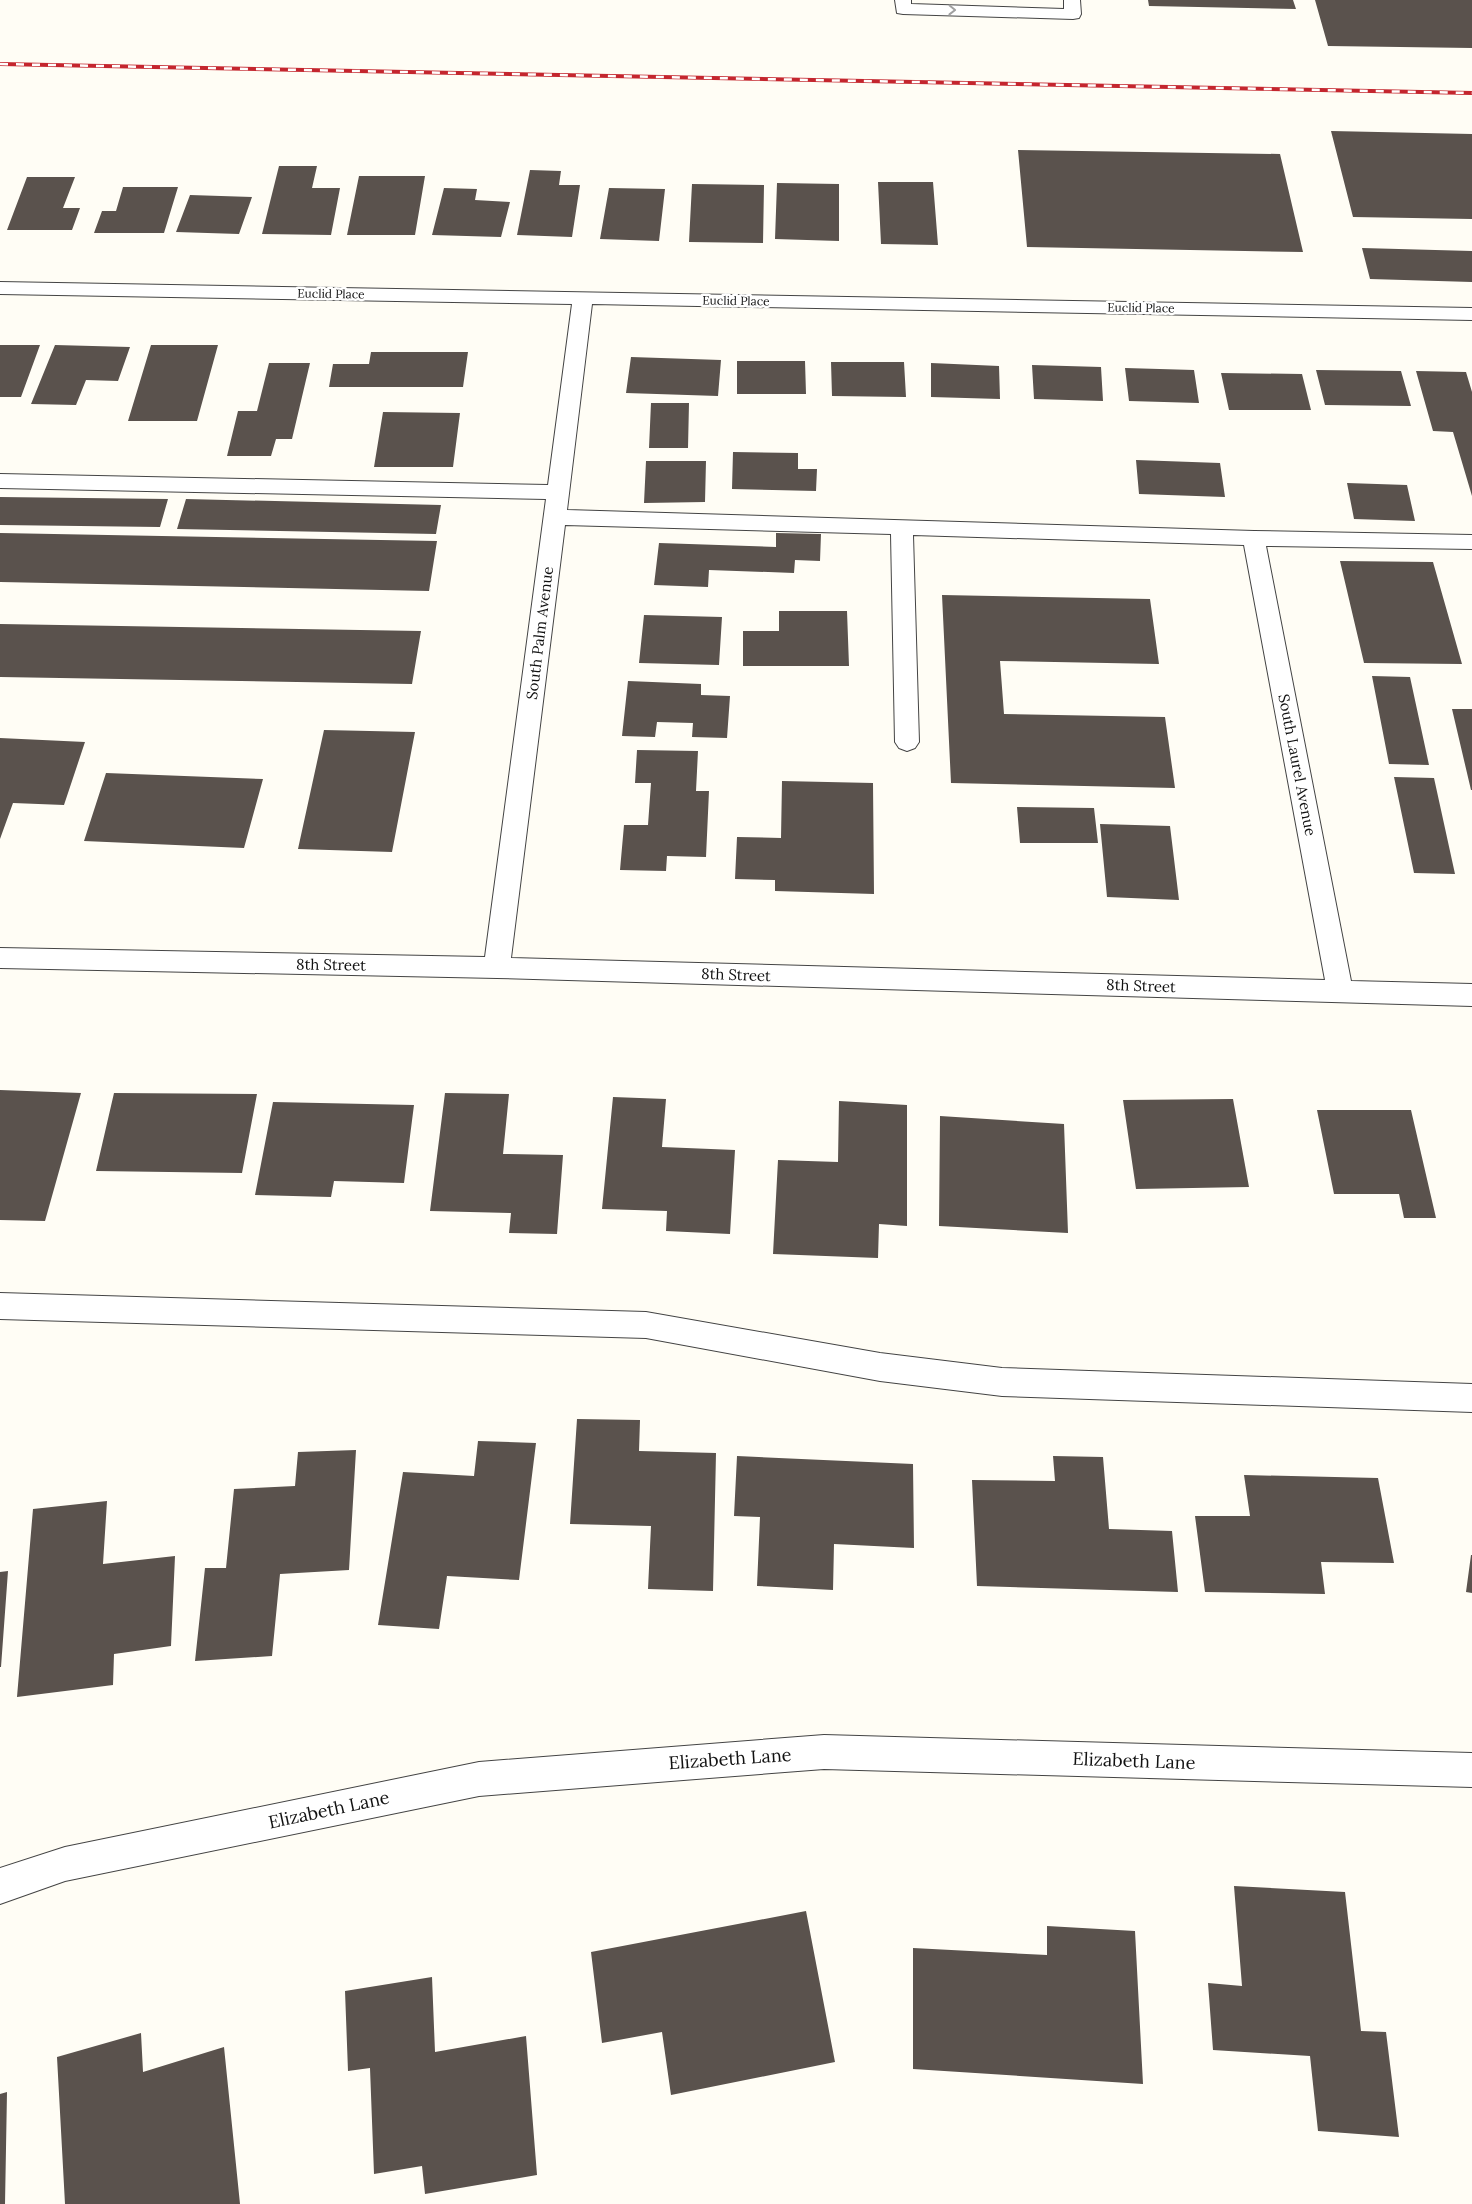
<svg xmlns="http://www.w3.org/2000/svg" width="1472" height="2204" font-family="Lora,serif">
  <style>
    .building { fill: #5a524d }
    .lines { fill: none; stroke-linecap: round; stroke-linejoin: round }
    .minor-casing { stroke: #444; stroke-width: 2 }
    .minor { fill: #fff; fill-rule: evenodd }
    .rail-casing { stroke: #c4262e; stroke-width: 4 }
    .rail { stroke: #fff; stroke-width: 2.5; stroke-dasharray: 8; stroke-linecap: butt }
    .oneway { stroke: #a0a0a0 }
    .labels { text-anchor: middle; stroke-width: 5; stroke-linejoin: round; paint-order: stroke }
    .far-street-label { font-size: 12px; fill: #111; stroke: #fff }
    .street-label { font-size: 15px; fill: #111; stroke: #fff }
    .near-street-label { font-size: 18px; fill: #111; stroke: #fff }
  </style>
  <rect width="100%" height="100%" fill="#fffdf5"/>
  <path class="building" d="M 1148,0 L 1293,0 L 1296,9 L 1149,6 Z
    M 1315,0 L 1472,0 L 1472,48 L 1328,46 Z
    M 1331,131 L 1472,134 L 1472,219 L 1353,217 Z
    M 1018,150 L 1280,154 L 1303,252 L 1027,247 Z
    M 279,166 L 317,166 L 312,188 L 340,188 L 331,235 L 262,234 Z
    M 530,170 L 561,171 L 559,185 L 580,185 L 572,237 L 517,235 Z
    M 359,176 L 425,176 L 415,235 L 347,235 Z
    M 27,177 L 75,177 L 63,208 L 80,208 L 72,230 L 7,230 Z
    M 878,182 L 933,182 L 938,245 L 881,244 Z
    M 777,183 L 839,184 L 839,241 L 775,239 Z
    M 692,184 L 764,185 L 763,243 L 689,242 Z
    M 123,187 L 178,187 L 164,233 L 94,233 L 102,211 L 116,211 Z
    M 444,188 L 477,189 L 475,200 L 510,202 L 501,237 L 432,235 Z
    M 609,188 L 665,189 L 659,241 L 600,239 Z
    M 190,195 L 252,197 L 239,234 L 176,232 Z
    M 1362,248 L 1472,251 L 1472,282 L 1370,279 Z
    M 0,345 L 40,345 L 21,397 L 0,397 Z
    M 55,345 L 130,347 L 118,381 L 86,380 L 76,405 L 31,404 Z
    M 151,345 L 218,345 L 197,421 L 128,421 Z
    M 371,352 L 468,352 L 463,387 L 329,387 L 333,364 L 369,364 Z
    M 631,357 L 721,360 L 718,396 L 626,393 Z
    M 737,361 L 805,361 L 806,394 L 737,394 Z
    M 831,362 L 904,362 L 906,397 L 832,396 Z
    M 269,363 L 310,363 L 292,439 L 276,439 L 271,456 L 227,456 L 238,411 L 257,411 Z
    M 931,363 L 999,366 L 1000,399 L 931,397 Z
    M 1032,365 L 1101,367 L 1103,401 L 1034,399 Z
    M 1125,368 L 1194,370 L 1199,403 L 1129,401 Z
    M 1316,370 L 1401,371 L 1411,406 L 1325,405 Z
    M 1416,371 L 1466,372 L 1472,392 L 1472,496 L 1453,432 L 1433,431 Z
    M 1221,373 L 1302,374 L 1311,410 L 1229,410 Z
    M 651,403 L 689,403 L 688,448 L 649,448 Z
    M 383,412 L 460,413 L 453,467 L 374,467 Z
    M 733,452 L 798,453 L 798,469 L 817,469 L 816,491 L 732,489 Z
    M 1136,460 L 1220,463 L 1225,497 L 1139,494 Z
    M 646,461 L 706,461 L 705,502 L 644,503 Z
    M 1347,483 L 1407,485 L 1415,521 L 1354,519 Z
    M 0,497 L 168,499 L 160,527 L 0,525 Z
    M 186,499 L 441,505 L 436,534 L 177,529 Z
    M 0,533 L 437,541 L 429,591 L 0,582 Z
    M 776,533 L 821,534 L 820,561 L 795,560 L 794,573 L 709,570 L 708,587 L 654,585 L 659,543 L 776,547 Z
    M 1340,561 L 1433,562 L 1462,664 L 1364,663 Z
    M 942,595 L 1150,599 L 1159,664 L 1000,661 L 1004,714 L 1165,717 L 1175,788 L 951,783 Z
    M 779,611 L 847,611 L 849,666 L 743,666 L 743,631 L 779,631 Z
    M 644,615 L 722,617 L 719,665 L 639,663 Z
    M 0,624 L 421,631 L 412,684 L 0,677 Z
    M 1372,676 L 1410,677 L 1429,765 L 1389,764 Z
    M 628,681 L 701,684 L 701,695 L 730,696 L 727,738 L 692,737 L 693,723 L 657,722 L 655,737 L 622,736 Z
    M 1452,709 L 1472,709 L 1472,790 L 1471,790 Z
    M 324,730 L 415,732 L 392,852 L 298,849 Z
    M 0,738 L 85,742 L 64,805 L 13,803 L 0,839 Z
    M 637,750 L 698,751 L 696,791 L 709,791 L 706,857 L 667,856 L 666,871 L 620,870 L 624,825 L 648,825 L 651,783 L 635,783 Z
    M 106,773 L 263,779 L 244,848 L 84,841 Z
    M 1394,777 L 1434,778 L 1455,874 L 1414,873 Z
    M 782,781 L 873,783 L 874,894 L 775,891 L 775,880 L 735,879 L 737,837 L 781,838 Z
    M 1017,807 L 1094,808 L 1098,843 L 1020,843 Z
    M 1100,824 L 1170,826 L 1179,900 L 1107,897 Z
    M 0,1090 L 81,1093 L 45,1221 L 0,1220 Z
    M 114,1093 L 257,1094 L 242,1173 L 96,1171 Z
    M 445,1093 L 509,1094 L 503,1154 L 563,1155 L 557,1234 L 509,1233 L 511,1213 L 430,1211 Z
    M 613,1097 L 666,1099 L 662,1147 L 735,1150 L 730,1234 L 666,1231 L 667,1211 L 602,1209 Z
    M 1233,1099 L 1249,1187 L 1136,1189 L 1123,1100 Z
    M 839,1101 L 907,1105 L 907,1226 L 879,1224 L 878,1258 L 773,1254 L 778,1160 L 838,1162 Z
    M 273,1102 L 414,1105 L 404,1183 L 334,1181 L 331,1197 L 255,1195 Z
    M 1317,1110 L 1411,1110 L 1436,1218 L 1404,1218 L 1399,1194 L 1334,1194 Z
    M 940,1116 L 1064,1124 L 1068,1233 L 939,1226 Z
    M 577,1419 L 640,1420 L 639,1451 L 716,1453 L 713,1591 L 648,1589 L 651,1526 L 570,1524 Z
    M 478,1441 L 536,1443 L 519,1580 L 447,1576 L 439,1629 L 378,1625 L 403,1472 L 474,1476 Z
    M 356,1450 L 349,1570 L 280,1574 L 272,1656 L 195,1661 L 205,1568 L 226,1568 L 234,1489 L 295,1486 L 298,1452 Z
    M 737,1456 L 913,1464 L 914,1548 L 834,1544 L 833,1590 L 757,1586 L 760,1517 L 734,1516 Z
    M 1053,1456 L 1103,1457 L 1109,1529 L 1172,1531 L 1178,1592 L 977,1586 L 972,1480 L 1055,1481 Z
    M 1244,1475 L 1378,1478 L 1394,1563 L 1321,1562 L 1325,1594 L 1205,1592 L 1195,1516 L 1250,1516 Z
    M 107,1501 L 103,1564 L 175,1556 L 171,1646 L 114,1654 L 113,1685 L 17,1697 L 33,1509 Z
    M 1471,1555 L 1472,1555 L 1472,1593 L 1466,1592 Z
    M 8,1571 L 1,1667 L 0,1667 L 0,1572 Z
    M 1234,1886 L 1345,1892 L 1361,2031 L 1386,2032 L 1399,2137 L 1318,2131 L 1310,2056 L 1213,2050 L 1208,1983 L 1242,1986 Z
    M 806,1911 L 835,2062 L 671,2095 L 662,2032 L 602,2043 L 591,1952 Z
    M 1047,1926 L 1135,1931 L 1143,2084 L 913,2069 L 913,1948 L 1047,1955 Z
    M 432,1977 L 435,2052 L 526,2036 L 537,2175 L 425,2194 L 422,2166 L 374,2174 L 370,2068 L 348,2071 L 345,1991 Z
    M 141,2033 L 143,2072 L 224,2047 L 240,2204 L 65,2204 L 57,2057 Z
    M 7,2092 L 5,2204 L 0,2204 L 0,2094 Z"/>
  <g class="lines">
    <g class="minor-casing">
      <path id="minor" d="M 895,0 L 911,0 L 911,4 L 1064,9 L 1064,0 L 1080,0 L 1081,14 L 1079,18 L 1073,19 L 903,14 L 897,13 Z
        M 0,282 L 1472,308 L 1472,320 L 592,304 L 567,510 L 1254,531 L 1472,535 L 1472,549 L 1266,546 L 1351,981 L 1472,984 L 1472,1006 L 497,978 L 0,968 L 0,948 L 485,957 L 546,499 L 0,488 L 0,474 L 548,485 L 572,304 L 0,294 ZM 565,525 L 891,534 L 895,742 L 899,748 L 907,751 L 915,748 L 919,742 L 913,535 L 1244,545 L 1325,980 L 511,958 Z
        M 0,1293 L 646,1312 L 880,1353 L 1002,1368 L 1472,1384 L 1472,1412 L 1002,1396 L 880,1381 L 646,1338 L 0,1319 Z
        M 824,1735 L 1472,1753 L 1472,1787 L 824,1769 L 479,1796 L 65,1881 L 0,1904 L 0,1868 L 65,1847 L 479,1762 Z"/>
    </g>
    <use href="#minor" class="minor"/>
    <g class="rail-casing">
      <path id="rail" d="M 0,64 L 1472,93"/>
    </g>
    <use href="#rail" class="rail"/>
  </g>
  <defs><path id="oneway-chevron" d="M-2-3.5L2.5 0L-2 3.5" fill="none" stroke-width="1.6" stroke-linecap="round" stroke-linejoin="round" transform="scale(1.25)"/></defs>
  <use class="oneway" href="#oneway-chevron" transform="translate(952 10) rotate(1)"/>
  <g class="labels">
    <g class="far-street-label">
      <text transform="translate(331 294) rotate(1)" y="4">Euclid Place</text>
      <text transform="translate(736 301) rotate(1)" y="4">Euclid Place</text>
      <text transform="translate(1141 308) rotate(1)" y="4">Euclid Place</text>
    </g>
    <g class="street-label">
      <text transform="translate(540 633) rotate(-83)" y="5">South Palm Avenue</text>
      <text transform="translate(1297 765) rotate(79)" y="5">South Laurel Avenue</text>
      <text transform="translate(331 965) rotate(1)" y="5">8th Street</text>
      <text transform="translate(736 975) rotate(2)" y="5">8th Street</text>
      <text transform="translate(1141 986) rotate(2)" y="5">8th Street</text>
    </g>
    <g class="near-street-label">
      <text transform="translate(730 1759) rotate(-4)" y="6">Elizabeth Lane</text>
      <text transform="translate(1134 1761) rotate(2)" y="6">Elizabeth Lane</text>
      <text transform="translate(329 1810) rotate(-12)" y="6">Elizabeth Lane</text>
    </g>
  </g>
</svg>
